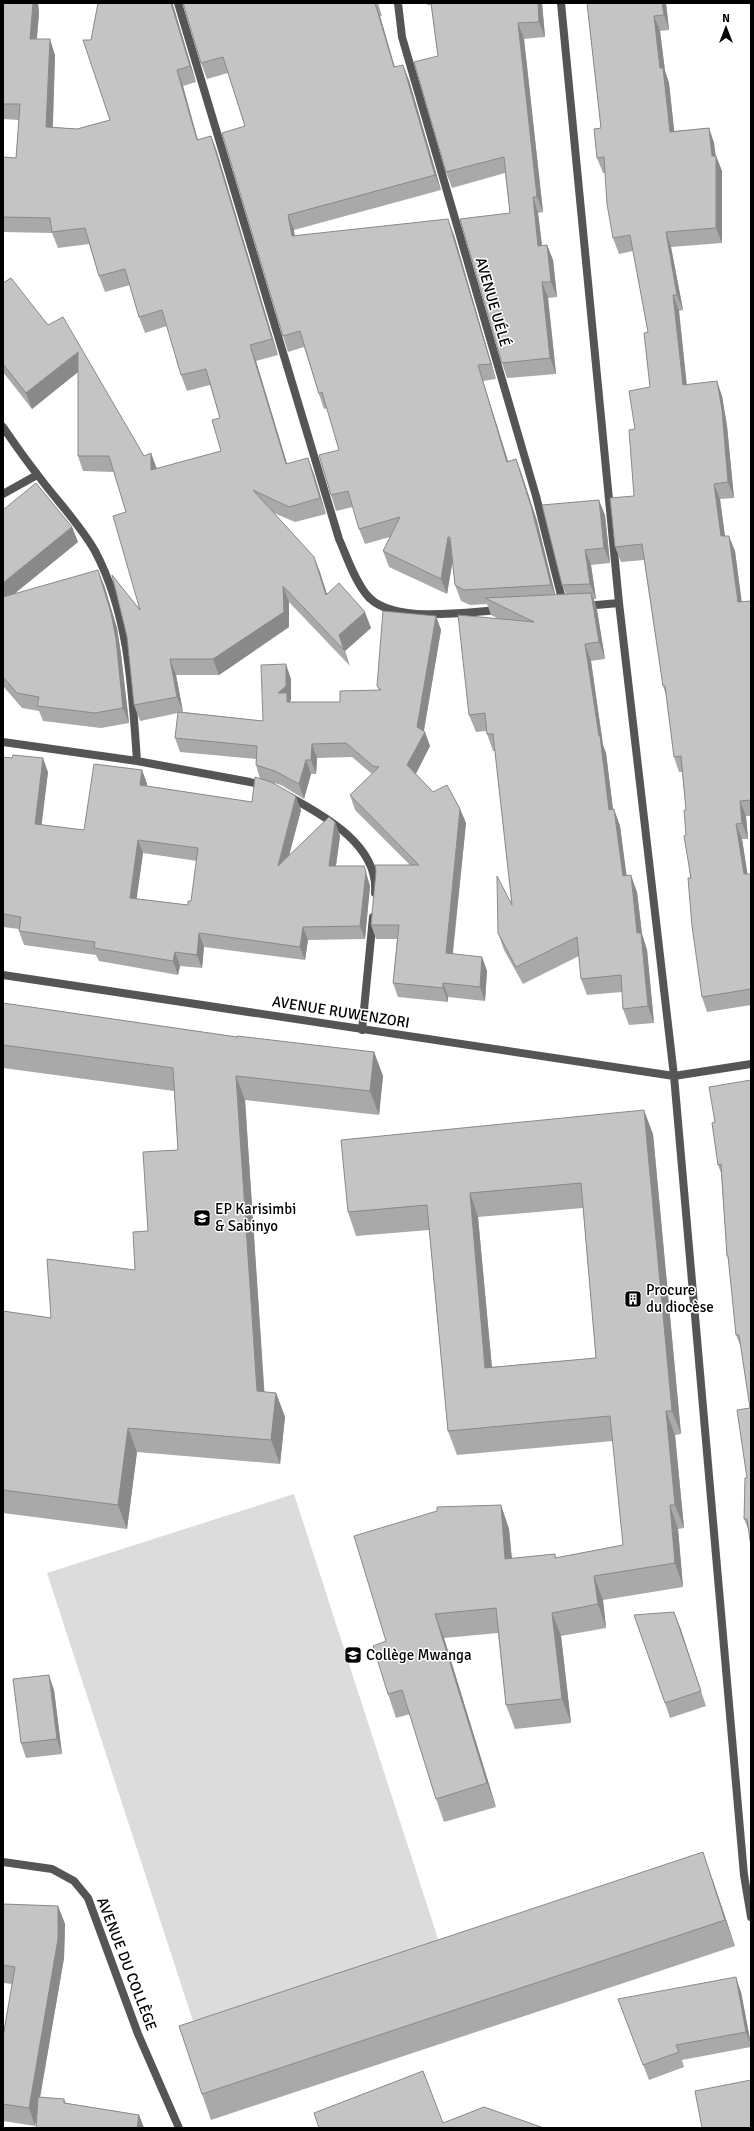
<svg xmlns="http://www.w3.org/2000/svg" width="754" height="2131" font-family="Signika,sans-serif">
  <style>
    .green { fill: #dcdcdc }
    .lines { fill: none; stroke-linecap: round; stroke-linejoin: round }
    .lane { stroke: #555; stroke-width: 8 }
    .street { stroke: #555; stroke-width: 8 }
    .wall { fill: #a9a9a9; fill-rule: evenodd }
    .shaded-wall { fill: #898989 }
    .building { fill: #c4c4c4; stroke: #898989; fill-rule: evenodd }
    .labels { text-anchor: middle; stroke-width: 3; stroke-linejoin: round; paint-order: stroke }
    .street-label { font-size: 15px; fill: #000; stroke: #fff }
    .poi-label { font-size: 15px; fill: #000; stroke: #fff; text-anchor: start }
  </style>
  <rect width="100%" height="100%" fill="#fff"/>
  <path class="green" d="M 294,1494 L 439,1942 L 193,2021 L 47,1573 Z"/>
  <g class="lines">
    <path class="lane" d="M 674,1076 L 751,1064"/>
    <path class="street" d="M 178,3 L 339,539 C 347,557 354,579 366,594 C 389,625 465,612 500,610
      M 398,3 L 402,37 L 536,496 L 563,603
      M 561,3 L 619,603 L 674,1076 L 744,1875 L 751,1917
      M 3,427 C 14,443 25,459 37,474 C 56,500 79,523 95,551 C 129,615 132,690 137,761
      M 3,494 L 37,475
      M 585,606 L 619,603
      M 3,742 L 137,761 L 250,782 L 265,786
      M 290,797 C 325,816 379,846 375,893
      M 3,975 L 674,1076
      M 362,1030 L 373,917
      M 3,1862 L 52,1869 L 74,1881 L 88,1898 L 138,2034 L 179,2128"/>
  </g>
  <path class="wall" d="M 3,3 L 38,3 L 39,14 L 37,39 L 55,55 L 53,127 L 77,129 L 110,120 L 91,40 L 98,3 L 173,3 L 173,5 L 196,82 L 183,86 L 198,140 L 211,136 L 217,152 L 278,355 L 256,361 L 287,464 L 314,474 L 326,514 L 295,522 L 274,513 L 314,557 L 327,594 L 371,628 L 345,651 L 350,666 L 289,602 L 289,627 L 219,675 L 176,675 L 183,712 L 263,721 L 291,679 L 291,700 L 290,701 L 290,702 L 340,702 L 379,690 L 377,686 L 436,616 L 441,630 L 424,731 L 430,746 L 416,774 L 433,792 L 460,809 L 466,823 L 453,954 L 482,957 L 487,971 L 485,1001 L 448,997 L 448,1002 L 398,997 L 393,983 L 397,939 L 376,939 L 371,925 L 410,865 L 355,810 L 350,795 L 372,774 L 352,757 L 317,758 L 316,774 L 311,774 L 304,799 L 281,785 L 274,783 L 301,810 L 289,855 L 335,822 L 340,836 L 336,866 L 364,866 L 370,886 L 365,939 L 308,940 L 305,960 L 204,947 L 202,968 L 180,966 L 178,975 L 99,961 L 96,955 L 24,945 L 19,931 L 19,929 L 3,927 L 3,757 L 48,772 L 41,825 L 84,830 L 142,770 L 147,784 L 147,786 L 252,802 L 260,779 L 256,765 L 256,759 L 180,752 L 175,738 L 178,713 L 140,721 L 134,705 L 140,610 L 126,512 L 114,472 L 83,471 L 78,456 L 78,372 L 32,409 L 3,372 L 3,283 L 11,278 L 144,456 L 157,469 L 221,451 L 220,418 L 210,385 L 187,391 L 181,375 L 167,326 L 145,333 L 139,317 L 130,285 L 105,292 L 99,276 L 89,244 L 58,248 L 52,233 L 3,232 L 3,157 L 16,158 L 19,120 L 3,119 ZM 143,853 L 197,861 L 191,901 L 188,905 L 136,899 Z
    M 183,3 L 378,3 L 382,16 L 380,16 L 395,67 L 409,80 L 441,190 L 294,230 L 294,235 L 454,235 L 496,379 L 483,381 L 508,461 L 516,459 L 522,475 L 537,521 L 555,595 L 566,594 L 562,585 L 605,515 L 610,563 L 591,565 L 596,599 L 594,599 L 597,610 L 605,659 L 591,661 L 603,745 L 606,753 L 613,809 L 620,826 L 626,875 L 637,892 L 642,934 L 647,950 L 654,1023 L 629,1025 L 623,1009 L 622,992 L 587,995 L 581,979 L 579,956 L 523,984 L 504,950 L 498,933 L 512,905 L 495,751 L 493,751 L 487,734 L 486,731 L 476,732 L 469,715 L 499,619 L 491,615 L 487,604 L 470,605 L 461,601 L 455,585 L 453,560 L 447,594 L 389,567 L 383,551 L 390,537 L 365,544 L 359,529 L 353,507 L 336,511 L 331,495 L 339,450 L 327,408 L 324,409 L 319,394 L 304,347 L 288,352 L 283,336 L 245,126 L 228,73 L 207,79 L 201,63 Z
    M 427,3 L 542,3 L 545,37 L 524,39 L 543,212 L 538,213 L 542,246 L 547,245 L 553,260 L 557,297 L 548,298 L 556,374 L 507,378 L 502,363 L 510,213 L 505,173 L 452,188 L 446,172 L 438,56 L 431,5 L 427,5 Z
    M 587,3 L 666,3 L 669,30 L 660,31 L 665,71 L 669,83 L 674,131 L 709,128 L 714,143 L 716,156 L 722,171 L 722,243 L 671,247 L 683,310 L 679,311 L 687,385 L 722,396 L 727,426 L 734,498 L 720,499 L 725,536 L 735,551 L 741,602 L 751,601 L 751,816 L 746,816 L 748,839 L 742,839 L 747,874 L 751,874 L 751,1005 L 707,1012 L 702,997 L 686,835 L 686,810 L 682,772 L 679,772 L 674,757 L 666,695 L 663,686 L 644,560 L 621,562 L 615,547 L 634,496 L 635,429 L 650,387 L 648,332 L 633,251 L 619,254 L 613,238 L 605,173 L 603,173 L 597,158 L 601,128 Z
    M 3,510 L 72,527 L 78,542 L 15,593 L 104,585 L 117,628 L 121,654 L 129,723 L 101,728 L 43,721 L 39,711 L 22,708 L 3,686 Z
    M 3,1003 L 237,1037 L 374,1052 L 383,1076 L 379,1115 L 245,1100 L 264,1392 L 276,1393 L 285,1417 L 280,1464 L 137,1452 L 127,1529 L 3,1513 L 3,1311 L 51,1318 L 135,1270 L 148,1231 L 178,1150 L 174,1091 L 3,1068 Z
    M 751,1080 L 751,1547 L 749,1531 L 744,1519 L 747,1478 L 750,1408 L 741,1347 L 736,1335 L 729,1262 L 727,1256 L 721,1173 L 718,1165 L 715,1122 Z
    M 653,1134 L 681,1434 L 675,1435 L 684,1528 L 678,1529 L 683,1587 L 603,1600 L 606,1628 L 561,1636 L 571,1723 L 515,1729 L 506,1705 L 498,1633 L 444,1638 L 496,1807 L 444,1822 L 436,1799 L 410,1714 L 396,1718 L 388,1694 L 386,1641 L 501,1505 L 509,1529 L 512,1559 L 555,1554 L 556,1558 L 623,1545 L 613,1441 L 457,1455 L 448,1431 L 429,1230 L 356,1236 L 348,1212 ZM 583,1208 L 596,1358 L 492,1367 L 478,1217 Z
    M 680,1627 L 706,1706 L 670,1718 L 665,1703 Z
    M 54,1690 L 62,1754 L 26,1758 L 21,1743 Z
    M 712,1878 L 735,1946 L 211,2120 L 202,2094 Z
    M 3,1904 L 58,1906 L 65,1924 L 64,1958 L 40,2098 L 64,2099 L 66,2103 L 139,2115 L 144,2128 L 36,2128 L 37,2115 L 35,2126 L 3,2121 L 3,2037 L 12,1984 L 3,1983 Z
    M 741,1992 L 751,2044 L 751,2047 L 682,2060 L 684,2067 L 649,2080 L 618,1999 Z"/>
  <path class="shaded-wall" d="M 33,3 L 38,3 L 39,14 L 35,54 L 30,39 Z
    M 171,3 L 173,3 L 173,5 L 196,82 L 190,66 Z
    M 375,3 L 380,16 L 399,83 L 394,67 Z
    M 538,3 L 542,3 L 545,37 L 539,22 Z
    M 662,3 L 666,3 L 669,30 L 664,15 Z
    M 654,16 L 660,31 L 665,71 L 669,83 L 676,147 L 670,132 L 660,68 Z
    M 518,23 L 524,39 L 543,212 L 537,197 Z
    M 50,39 L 55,55 L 52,143 L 46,127 Z
    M 403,65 L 409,80 L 441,190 L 435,175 Z
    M 177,70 L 183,86 L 202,156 L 197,140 Z
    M 709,128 L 714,143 L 716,163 L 716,156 L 722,171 L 722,243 L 716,228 L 712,156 Z
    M 211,136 L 217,152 L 278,355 L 272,339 Z
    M 533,197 L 538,213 L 544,262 L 538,246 Z
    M 288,215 L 294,230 L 297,251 L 292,236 Z
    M 448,219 L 454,235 L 496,379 L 491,364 Z
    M 666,232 L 671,247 L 683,310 L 677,295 Z
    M 547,245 L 553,260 L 557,297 L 551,282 Z
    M 542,282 L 548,298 L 556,374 L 550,358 Z
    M 673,295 L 679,311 L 688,400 L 683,385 Z
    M 250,345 L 256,361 L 292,480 L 286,464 Z
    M 78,352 L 83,368 L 32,409 L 26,393 Z
    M 478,365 L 513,477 L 507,462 Z
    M 717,381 L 722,396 L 727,426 L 734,498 L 728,482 Z
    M 151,453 L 157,469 L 151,470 Z
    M 308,458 L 314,474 L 326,514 L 320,498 Z
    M 516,459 L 522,475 L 537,521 L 557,601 L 551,585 Z
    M 714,484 L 720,499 L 727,552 L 721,536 Z
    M 599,500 L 605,515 L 610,563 L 604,548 Z
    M 72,527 L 78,542 L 3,603 L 3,583 Z
    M 729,536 L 735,551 L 744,618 L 738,602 Z
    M 448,537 L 454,552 L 447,594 L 441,579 Z
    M 585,550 L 591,565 L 596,599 L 590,584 Z
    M 314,557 L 320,572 L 332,610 L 326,595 Z
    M 98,570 L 104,585 L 117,628 L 121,654 L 129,723 L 123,708 Z
    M 283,586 L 289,602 L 289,627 L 219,675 L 213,659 Z
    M 591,593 L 597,610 L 605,659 L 599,642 Z
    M 365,612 L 371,628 L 345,651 L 350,666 L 339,635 Z
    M 436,616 L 441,630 L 423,735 L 425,732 L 430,746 L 413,779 L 407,765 L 417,727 Z
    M 585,644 L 591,661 L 603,745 L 606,753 L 615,826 L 609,810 Z
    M 170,659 L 176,675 L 183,712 L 177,697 Z
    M 286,664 L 291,679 L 291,700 L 290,701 L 292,707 L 278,693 Z
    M 312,744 L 317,758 L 316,774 L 311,760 Z
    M 43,758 L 48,772 L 40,838 L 35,824 Z
    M 306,760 L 311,774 L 304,799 L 299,784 Z
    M 142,770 L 147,784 L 145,799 L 140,785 Z
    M 296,796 L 301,810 L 283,879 L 278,866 Z
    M 740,801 L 746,816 L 748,839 L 742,823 Z
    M 460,809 L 466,823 L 451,967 L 446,953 Z
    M 614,809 L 620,826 L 629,893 L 623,876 Z
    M 335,822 L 340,836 L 334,879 L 329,866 Z
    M 736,824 L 742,839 L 750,889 L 744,874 Z
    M 138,840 L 143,853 L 135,911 L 130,898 Z
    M 364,866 L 370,886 L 365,939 L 360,926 Z
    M 631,875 L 637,892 L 642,934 L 647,950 L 654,1023 L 648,1006 L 637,933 Z
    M 303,927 L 308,940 L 305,960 L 300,947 Z
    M 199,933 L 204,947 L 202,968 L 197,955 Z
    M 175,952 L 180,966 L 178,975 L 173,961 Z
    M 482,957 L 487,971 L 485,1001 L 480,987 Z
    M 443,983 L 448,997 L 448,1002 L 443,988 Z
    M 374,1052 L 383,1076 L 379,1115 L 370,1091 Z
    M 236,1076 L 245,1100 L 266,1415 L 257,1391 Z
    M 644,1110 L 653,1134 L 681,1434 L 672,1411 Z
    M 470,1193 L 478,1217 L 494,1391 L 485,1368 Z
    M 276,1393 L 285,1417 L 280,1464 L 271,1440 Z
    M 666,1411 L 675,1435 L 684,1528 L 675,1505 Z
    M 128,1428 L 137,1452 L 127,1529 L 118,1505 Z
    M 501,1505 L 509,1529 L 514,1583 L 505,1559 Z
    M 670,1505 L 678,1529 L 683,1587 L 675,1563 Z
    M 594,1576 L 603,1600 L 606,1628 L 598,1604 Z
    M 674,1612 L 680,1627 L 706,1706 L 701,1691 Z
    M 552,1613 L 561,1636 L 571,1723 L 562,1699 Z
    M 435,1614 L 444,1638 L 496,1807 L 487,1783 Z
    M 49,1675 L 54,1690 L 62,1754 L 57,1739 Z
    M 703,1852 L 712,1878 L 735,1946 L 725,1920 Z
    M 58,1906 L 65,1924 L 64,1958 L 35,2126 L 29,2108 Z
    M 736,1977 L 741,1992 L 751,2045 L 746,2032 Z
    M 139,2115 L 144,2128 L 137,2128 Z"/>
  <path class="building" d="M 3,3 L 33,3 L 30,39 L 50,39 L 46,127 L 77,129 L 110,120 L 83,40 L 91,40 L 98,3 L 171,3 L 190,66 L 177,70 L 197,140 L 211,136 L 272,339 L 250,345 L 286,464 L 308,458 L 320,498 L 289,507 L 253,490 L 314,557 L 326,595 L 339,583 L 365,612 L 339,635 L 344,650 L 283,586 L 284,612 L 213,659 L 170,659 L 177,697 L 134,705 L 127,637 L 112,575 L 140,610 L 113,516 L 126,512 L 109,456 L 78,456 L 78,352 L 26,393 L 3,364 L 3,283 L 11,278 L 48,325 L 63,317 L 144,456 L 151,453 L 151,470 L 221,451 L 212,420 L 220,418 L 206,369 L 181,375 L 162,310 L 139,317 L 125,269 L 99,276 L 85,228 L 52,232 L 50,218 L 3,217 L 3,157 L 16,158 L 20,104 L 3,104 Z
    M 183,3 L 375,3 L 394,67 L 403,65 L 435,175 L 288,215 L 292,236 L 448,219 L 491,364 L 478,365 L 507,462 L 516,459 L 531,506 L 551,585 L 464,590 L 455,585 L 450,537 L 448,537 L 441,579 L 383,551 L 400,517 L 359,529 L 348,491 L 331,495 L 319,455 L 339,450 L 322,392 L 319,394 L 300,331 L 283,336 L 222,133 L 245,126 L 223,57 L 201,63 Z
    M 431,3 L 538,3 L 539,22 L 518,23 L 537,197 L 533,197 L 538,246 L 547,245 L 551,282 L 542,282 L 550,358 L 502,363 L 460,219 L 510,213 L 504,157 L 446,172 L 414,62 L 438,56 Z
    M 587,3 L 662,3 L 664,15 L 654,16 L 660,68 L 663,68 L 670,132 L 709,128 L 712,156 L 716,156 L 716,228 L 666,232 L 677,295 L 673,295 L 683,385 L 717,381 L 722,410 L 728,482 L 714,484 L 721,536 L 729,536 L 738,602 L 751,601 L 751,800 L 740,801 L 742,823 L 736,824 L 744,874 L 751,874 L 751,989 L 702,997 L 692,926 L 688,878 L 691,878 L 684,836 L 686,835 L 684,810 L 686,810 L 681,756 L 674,757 L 665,686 L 663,686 L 642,544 L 615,547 L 610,498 L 634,496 L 629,430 L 635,429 L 629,391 L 650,387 L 644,333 L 648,332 L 630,235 L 613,238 L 607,204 L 604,157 L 597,158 L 594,129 L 601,128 Z
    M 36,483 L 72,527 L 3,583 L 3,510 Z
    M 599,500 L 604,548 L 585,550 L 590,584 L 562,585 L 542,505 Z
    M 98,570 L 111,613 L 116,639 L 123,708 L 95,713 L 37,706 L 39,697 L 17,693 L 3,677 L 3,597 Z
    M 591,593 L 599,642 L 585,644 L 599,736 L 600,736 L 609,810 L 614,809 L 623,876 L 631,875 L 637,933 L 641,933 L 648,1006 L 623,1009 L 621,975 L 581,979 L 577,937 L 516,967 L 498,933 L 497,876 L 512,905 L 493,734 L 487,734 L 485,713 L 469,715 L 458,615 L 534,622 L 485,598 Z
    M 383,611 L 436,616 L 417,727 L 425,732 L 407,765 L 433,792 L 447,785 L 460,809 L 446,953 L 482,957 L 480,987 L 443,983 L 443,988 L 393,983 L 399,925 L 371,925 L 376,871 L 375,865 L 419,865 L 350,795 L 379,767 L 373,766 L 346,743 L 312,744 L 311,760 L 306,760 L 299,784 L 275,771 L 256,765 L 257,746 L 175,738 L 178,712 L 263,721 L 261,665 L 286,664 L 286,686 L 278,693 L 287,693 L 287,702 L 340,702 L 340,691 L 381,690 L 377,686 Z
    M 13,755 L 43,758 L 35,824 L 84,830 L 94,764 L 142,770 L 140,785 L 252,802 L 255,777 L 271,782 L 296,796 L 278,866 L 329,817 L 335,822 L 329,866 L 364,866 L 366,872 L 360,926 L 303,927 L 300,947 L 199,933 L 197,955 L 175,952 L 173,961 L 94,948 L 95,942 L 19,931 L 21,917 L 3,914 L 3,757 L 12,758 ZM 138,840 L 198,848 L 191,901 L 188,901 L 188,905 L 130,898 Z
    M 3,1003 L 237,1037 L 237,1036 L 374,1052 L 370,1091 L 236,1076 L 257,1391 L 276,1393 L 271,1440 L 128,1428 L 118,1505 L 3,1490 L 3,1311 L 51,1318 L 47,1259 L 135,1270 L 133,1232 L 148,1231 L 143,1152 L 178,1150 L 173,1068 L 3,1045 Z
    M 751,1080 L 751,1547 L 747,1519 L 744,1519 L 745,1478 L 747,1478 L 737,1410 L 750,1408 L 739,1335 L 736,1335 L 728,1256 L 727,1256 L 721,1164 L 718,1165 L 712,1123 L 715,1122 L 709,1087 Z
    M 644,1110 L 672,1411 L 666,1411 L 675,1505 L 670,1505 L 675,1563 L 594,1576 L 598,1604 L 552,1613 L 562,1699 L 506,1705 L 496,1608 L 435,1614 L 487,1783 L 436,1799 L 402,1690 L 388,1694 L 373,1646 L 386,1641 L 354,1536 L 437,1511 L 437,1507 L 501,1505 L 505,1559 L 555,1554 L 555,1558 L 623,1545 L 610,1416 L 448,1431 L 427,1205 L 348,1212 L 341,1140 ZM 581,1183 L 596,1358 L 485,1368 L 470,1193 Z
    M 674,1612 L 701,1691 L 665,1703 L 634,1615 Z
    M 49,1675 L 57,1739 L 21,1743 L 13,1679 Z
    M 703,1852 L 725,1920 L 202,2094 L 179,2026 Z
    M 3,1904 L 58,1906 L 58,1939 L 29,2108 L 3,2104 L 3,2037 L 15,1967 L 3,1965 Z
    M 736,1977 L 746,2032 L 676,2045 L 679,2052 L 643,2065 L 618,1999 Z
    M 423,2071 L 443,2123 L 484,2107 L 544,2128 L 319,2128 L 314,2113 Z
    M 751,2080 L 751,2128 L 702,2128 L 695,2091 Z
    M 38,2097 L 64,2099 L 64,2103 L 139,2115 L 137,2128 L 36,2128 Z"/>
  <defs>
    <g id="school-square" transform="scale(0.9)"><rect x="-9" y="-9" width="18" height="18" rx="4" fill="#000" stroke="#fff"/><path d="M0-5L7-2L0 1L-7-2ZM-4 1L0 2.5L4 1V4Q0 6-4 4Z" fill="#fff"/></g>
    <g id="building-square" transform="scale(0.9)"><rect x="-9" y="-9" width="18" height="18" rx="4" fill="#000" stroke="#fff"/><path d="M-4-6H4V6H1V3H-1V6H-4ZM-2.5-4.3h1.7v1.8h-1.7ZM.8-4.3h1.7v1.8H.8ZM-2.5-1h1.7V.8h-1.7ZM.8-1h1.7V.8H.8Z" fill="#fff"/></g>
  </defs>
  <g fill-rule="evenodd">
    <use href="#school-square" x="202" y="1218"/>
    <use href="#building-square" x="633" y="1299"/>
    <use href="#school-square" x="353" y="1655"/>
  </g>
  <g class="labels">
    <g class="street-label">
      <text transform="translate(493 302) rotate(74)" y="5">AVENUE UÉLÉ</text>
      <text transform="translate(341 1012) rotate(9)" y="5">AVENUE RUWENZORI</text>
      <text transform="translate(127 1964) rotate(69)" y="5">AVENUE DU COLLÈGE</text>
    </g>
    <g class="poi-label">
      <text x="215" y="1214">EP Karisimbi<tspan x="215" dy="17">&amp; Sabinyo</tspan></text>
      <text x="646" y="1295">Procure<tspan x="646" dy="17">du diocèse</tspan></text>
      <text x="366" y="1660">Collège Mwanga</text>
    </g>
  </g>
  <rect width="754" height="2131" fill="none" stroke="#000000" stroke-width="8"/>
  <g transform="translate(726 28)" stroke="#ffffff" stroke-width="3" paint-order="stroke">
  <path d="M0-3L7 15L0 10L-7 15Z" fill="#000000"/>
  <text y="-6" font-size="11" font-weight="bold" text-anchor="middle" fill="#000000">N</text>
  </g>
</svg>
